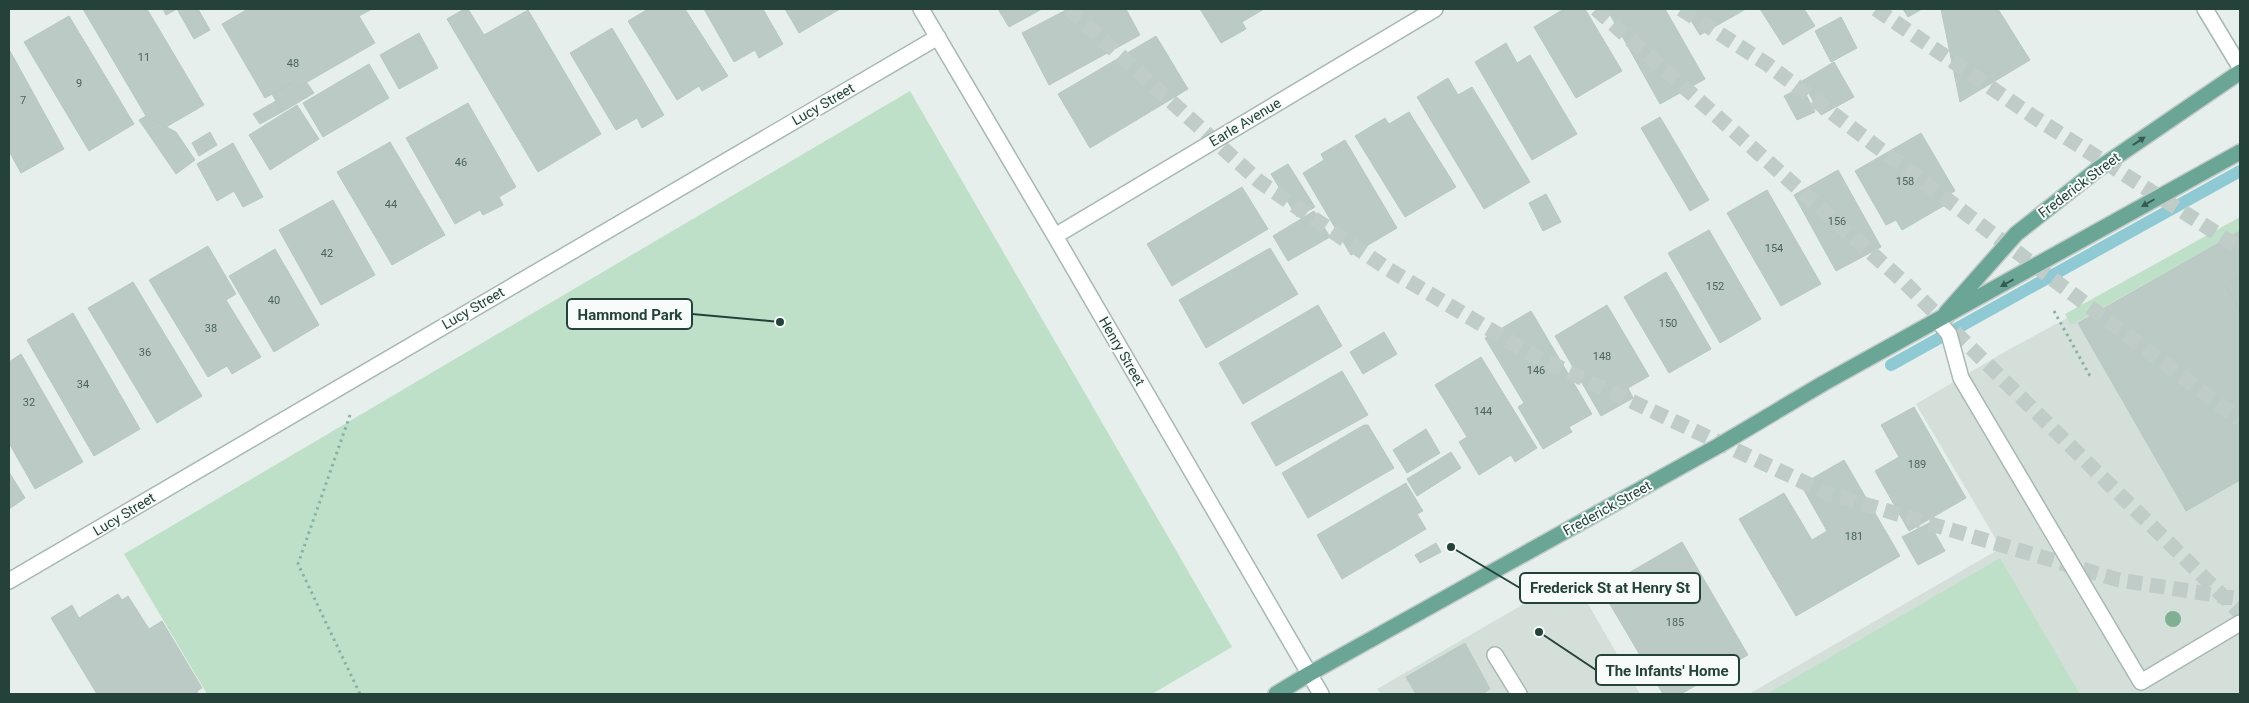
<svg xmlns="http://www.w3.org/2000/svg" width="2249" height="703" font-family="Roboto,sans-serif">
  <style>
    .built { fill: #d4dfda }
    .green { fill: #bfe0c8 }
    .lines { fill: none; stroke-linecap: round; stroke-linejoin: round }
    .stream { stroke: #8ec9d4; stroke-width: 12 }
    .building { fill: #bbcac4; stroke: #b8c9c2 }
    .highway-tunnel { stroke: #bfccc8; stroke-width: 15; stroke-dasharray: 15 8; stroke-linecap: butt }
    .minor-casing { stroke: #a8b8b2; stroke-width: 18 }
    .major-casing { stroke: #c2cac8; stroke-width: 18 }
    .path { stroke: #86b3a5; stroke-width: 3; stroke-dasharray: 2.5 4; stroke-linecap: butt }
    .minor { stroke: #fff; stroke-width: 15 }
    .major { stroke: #6aa596; stroke-width: 15 }
    .tree { fill: #80af93 }
    .oneway { fill: #365b51 }
    .labels { text-anchor: middle; stroke-width: 4; stroke-linejoin: round; paint-order: stroke }
    .number-label { font-size: 11px; fill: #4a645c }
    .street-label { font-size: 14px; fill: #24423a; stroke: #f7fbf9 }
    .leader { fill: none; stroke: #24423a; stroke-width: 2 }
    .callout-dot { fill: #24423a; stroke: #f7fbf9; stroke-width: 2 }
    .callout { fill: #f7fbf9; stroke: #24423a; stroke-width: 2 }
    .callout-label { font-size: 15px; text-anchor: middle; font-weight: bold; fill: #24423a }
  </style>
  <rect width="100%" height="100%" fill="#e6efeb"/>
  <path class="built" d="M 2240,224 L 2240,694 L 1749,694 L 2001,548 L 1916,404 L 2008,350 Z
    M 1572,576 L 1640,694 L 1381,694 L 1377,689 Z"/>
  <path class="green" d="M 910,91 L 1232,647 L 1152,694 L 207,694 L 124,554 Z
    M 2240,217 L 2240,231 L 2071,325 L 2065,314 Z
    M 2000,558 L 2080,694 L 1767,694 Z"/>
  <g class="lines">
    <path class="stream" d="M 1891,365 L 2240,171"/>
  </g>
  <path class="building" d="M 83,9 L 147,9 L 204,105 L 166,127 L 146,116 Z
    M 163,9 L 198,9 L 210,30 L 194,39 L 177,9 L 166,15 Z
    M 248,9 L 372,9 L 359,16 L 375,43 L 295,89 L 292,83 L 265,98 L 222,24 Z
    M 464,9 L 468,9 L 484,35 L 528,10 L 601,134 L 538,172 L 447,19 Z
    M 648,9 L 685,9 L 728,76 L 702,91 L 699,86 L 677,100 L 628,21 Z
    M 704,9 L 763,9 L 783,44 L 759,58 L 755,50 L 734,62 Z
    M 785,9 L 840,9 L 799,33 Z
    M 998,9 L 1042,9 L 1009,27 Z
    M 1068,9 L 1126,9 L 1140,35 L 1049,85 L 1022,33 Z
    M 1200,9 L 1264,9 L 1242,22 L 1246,29 L 1221,43 Z
    M 1564,9 L 1585,9 L 1622,71 L 1576,98 L 1534,27 Z
    M 1607,9 L 1665,9 L 1705,79 L 1660,104 Z
    M 1684,9 L 1746,9 L 1700,35 Z
    M 1760,9 L 1804,9 L 1815,26 L 1783,45 Z
    M 1903,9 L 1922,9 L 1908,17 Z
    M 1941,9 L 1998,9 L 2030,60 L 1960,102 Z
    M 69,16 L 134,124 L 89,151 L 24,42 Z
    M 1841,17 L 1857,48 L 1831,62 L 1815,31 Z
    M 612,28 L 664,115 L 642,128 L 637,118 L 616,130 L 570,53 Z
    M 419,33 L 438,68 L 399,89 L 380,55 Z
    M 1156,36 L 1188,89 L 1090,148 L 1058,94 Z
    M 1506,43 L 1517,63 L 1530,55 L 1577,134 L 1532,160 L 1475,62 Z
    M 10,51 L 64,149 L 21,173 L 9,151 Z
    M 1834,62 L 1854,97 L 1821,115 L 1802,81 Z
    M 369,64 L 389,98 L 323,137 L 303,103 Z
    M 1448,78 L 1458,95 L 1472,87 L 1530,182 L 1484,209 L 1417,97 Z
    M 292,83 L 295,89 L 307,83 L 314,93 L 282,112 L 272,94 Z
    M 1802,87 L 1815,112 L 1797,120 L 1784,96 Z
    M 276,101 L 282,112 L 260,124 L 253,114 Z
    M 468,103 L 516,187 L 499,197 L 503,205 L 483,215 L 480,210 L 455,224 L 406,138 Z
    M 297,105 L 319,139 L 270,170 L 249,135 Z
    M 1409,112 L 1456,187 L 1405,217 L 1355,136 L 1385,118 L 1389,124 Z
    M 146,116 L 176,132 L 195,160 L 176,174 L 139,120 Z
    M 1660,117 L 1709,200 L 1690,211 L 1641,128 Z
    M 210,132 L 217,145 L 199,156 L 192,143 Z
    M 1921,133 L 1955,191 L 1948,195 L 1952,201 L 1902,230 L 1896,220 L 1886,225 L 1855,171 Z
    M 1345,140 L 1397,228 L 1351,255 L 1303,173 L 1324,160 L 1321,154 Z
    M 390,142 L 445,235 L 392,265 L 337,172 Z
    M 233,143 L 263,197 L 243,207 L 234,191 L 217,201 L 197,164 Z
    M 1288,164 L 1315,207 L 1297,217 L 1271,174 Z
    M 1838,170 L 1881,247 L 1836,271 L 1794,195 Z
    M 1242,187 L 1268,229 L 1172,286 L 1147,244 Z
    M 1767,190 L 1821,284 L 1781,306 L 1727,213 Z
    M 1546,194 L 1561,222 L 1543,231 L 1529,203 Z
    M 333,200 L 375,275 L 321,305 L 279,230 Z
    M 1314,211 L 1330,237 L 1288,261 L 1273,236 Z
    M 1709,230 L 1761,319 L 1720,343 L 1668,253 Z
    M 2240,231 L 2240,276 L 2225,285 L 2240,311 L 2240,480 L 2186,511 L 2078,323 Z
    M 208,246 L 236,294 L 226,300 L 261,357 L 232,374 L 227,366 L 208,377 L 149,280 Z
    M 1270,248 L 1298,294 L 1206,348 L 1179,300 Z
    M 275,249 L 319,325 L 274,352 L 229,276 Z
    M 1666,272 L 1711,349 L 1669,373 L 1624,297 Z
    M 2240,277 L 2240,311 L 2225,285 Z
    M 133,282 L 202,396 L 157,423 L 88,308 Z
    M 1318,305 L 1342,346 L 1243,404 L 1219,363 Z
    M 1607,305 L 1649,376 L 1628,388 L 1633,398 L 1601,416 L 1555,336 Z
    M 1531,311 L 1592,414 L 1569,427 L 1572,432 L 1543,449 L 1518,407 L 1524,403 L 1485,338 Z
    M 73,313 L 140,429 L 94,456 L 27,340 Z
    M 1384,332 L 1397,354 L 1363,374 L 1350,352 Z
    M 21,354 L 83,462 L 35,489 L 9,443 L 9,362 Z
    M 1481,357 L 1537,448 L 1515,462 L 1511,455 L 1479,475 L 1459,442 L 1467,437 L 1435,385 Z
    M 1342,371 L 1368,415 L 1276,466 L 1251,423 Z
    M 1914,407 L 1966,498 L 1909,531 L 1875,471 L 1899,457 L 1881,425 Z
    M 1364,425 L 1368,425 L 1394,468 L 1308,518 L 1282,473 Z
    M 1426,429 L 1440,453 L 1407,473 L 1393,450 Z
    M 1451,452 L 1461,468 L 1417,496 L 1407,479 Z
    M 1844,460 L 1900,556 L 1796,616 L 1739,519 L 1784,493 L 1812,540 L 1827,531 L 1801,485 Z
    M 9,472 L 25,498 L 9,509 Z
    M 1406,483 L 1423,511 L 1417,514 L 1426,529 L 1342,579 L 1317,535 Z
    M 1929,523 L 1945,551 L 1918,565 L 1902,537 Z
    M 1682,542 L 1748,655 L 1681,694 L 1663,694 L 1601,589 Z
    M 1436,543 L 1441,552 L 1420,563 L 1415,555 Z
    M 118,594 L 122,600 L 128,596 L 149,629 L 162,621 L 202,688 L 197,691 L 198,694 L 97,694 L 51,618 L 72,605 L 79,618 Z
    M 1465,643 L 1490,689 L 1484,693 L 1485,694 L 1416,694 L 1406,677 Z"/>
  <g class="lines">
    <path class="highway-tunnel" d="M 1069,9 L 1260,182 L 1388,269 L 1533,355 L 1827,493 L 2119,580 L 2240,599
      M 1596,9 L 1905,283 L 2240,613
      M 1681,9 L 1767,64 L 2240,420
      M 1876,9 L 2034,117 L 2240,248"/>
    <g class="minor-casing">
      <path id="minor" d="M 921,9 L 1055,236 L 1321,694
        M 2205,9 L 2240,67
        M 1055,236 L 1435,9
        M 1938,321 L 1949,334 L 1961,378 L 2141,682 L 2240,623
        M 9,581 L 938,37
        M 1495,655 L 1519,694"/>
    </g>
    <g class="major-casing">
      <path id="major" d="M 1946,313 L 2016,234 L 2098,169 L 2240,72
        M 1276,694 L 1309,674 L 1718,446 L 1824,383 L 2240,152"/>
    </g>
    <path class="path" d="M 2054,311 L 2090,376
      M 350,415 L 298,564 L 360,694"/>
    <use href="#minor" class="minor"/>
    <use href="#major" class="major"/>
  </g>
  <circle class="tree" cx="2173" cy="619" r="8"/>
  <defs><path id="oneway-solid" d="M-6-.8H1V-3.2L6.5 0L1 3.2V.8H-6Z" transform="scale(1.25)"/></defs>
  <g class="oneway">
    <use href="#oneway-solid" transform="translate(2139 141) rotate(-34)"/>
    <use href="#oneway-solid" transform="translate(2148 203) rotate(150)"/>
    <use href="#oneway-solid" transform="translate(2007 283) rotate(151)"/>
  </g>
  <g class="labels">
    <g class="number-label">
      <text x="144" y="61">11</text>
      <text x="293" y="67">48</text>
      <text x="79" y="87">9</text>
      <text x="23" y="104">7</text>
      <text x="461" y="166">46</text>
      <text x="1905" y="185">158</text>
      <text x="391" y="208">44</text>
      <text x="1837" y="225">156</text>
      <text x="1774" y="252">154</text>
      <text x="327" y="257">42</text>
      <text x="1715" y="290">152</text>
      <text x="274" y="304">40</text>
      <text x="1668" y="327">150</text>
      <text x="211" y="332">38</text>
      <text x="145" y="356">36</text>
      <text x="1602" y="360">148</text>
      <text x="1536" y="374">146</text>
      <text x="83" y="388">34</text>
      <text x="29" y="406">32</text>
      <text x="1483" y="415">144</text>
      <text x="1917" y="468">189</text>
      <text x="1854" y="540">181</text>
      <text x="1675" y="626">185</text>
    </g>
    <g class="street-label">
      <text transform="translate(823 104) rotate(-30)" y="5">Lucy Street</text>
      <text transform="translate(1245 122) rotate(-31)" y="5">Earle Avenue</text>
      <text transform="translate(2079 185) rotate(-37)" y="5">Frederick Street</text>
      <text transform="translate(473 308) rotate(-30)" y="5">Lucy Street</text>
      <text transform="translate(1122 351) rotate(60)" y="5">Henry Street</text>
      <text transform="translate(1607 508) rotate(-29)" y="5">Frederick Street</text>
      <text transform="translate(124 514) rotate(-31)" y="5">Lucy Street</text>
    </g>
  </g>
  <path class="leader" d="M780 322L692 314M1451 547L1520 588M1539 632L1596 670"/>
  <g class="callout-dot">
    <circle cx="780" cy="322" r="5"/>
    <circle cx="1451" cy="547" r="5"/>
    <circle cx="1539" cy="632" r="5"/>
  </g>
  <g class="callout">
    <rect x="567" y="299" width="125" height="30" rx="5"/>
    <rect x="1520" y="573" width="180" height="30" rx="5"/>
    <rect x="1596" y="655" width="143" height="30" rx="5"/>
  </g>
  <g class="callout-label">
    <text x="630" y="320">Hammond Park</text>
    <text x="1610" y="593">Frederick St at Henry St</text>
    <text x="1667" y="676">The Infants' Home</text>
  </g>
  <rect width="2249" height="703" fill="none" stroke="#24423a" stroke-width="20"/>
</svg>
